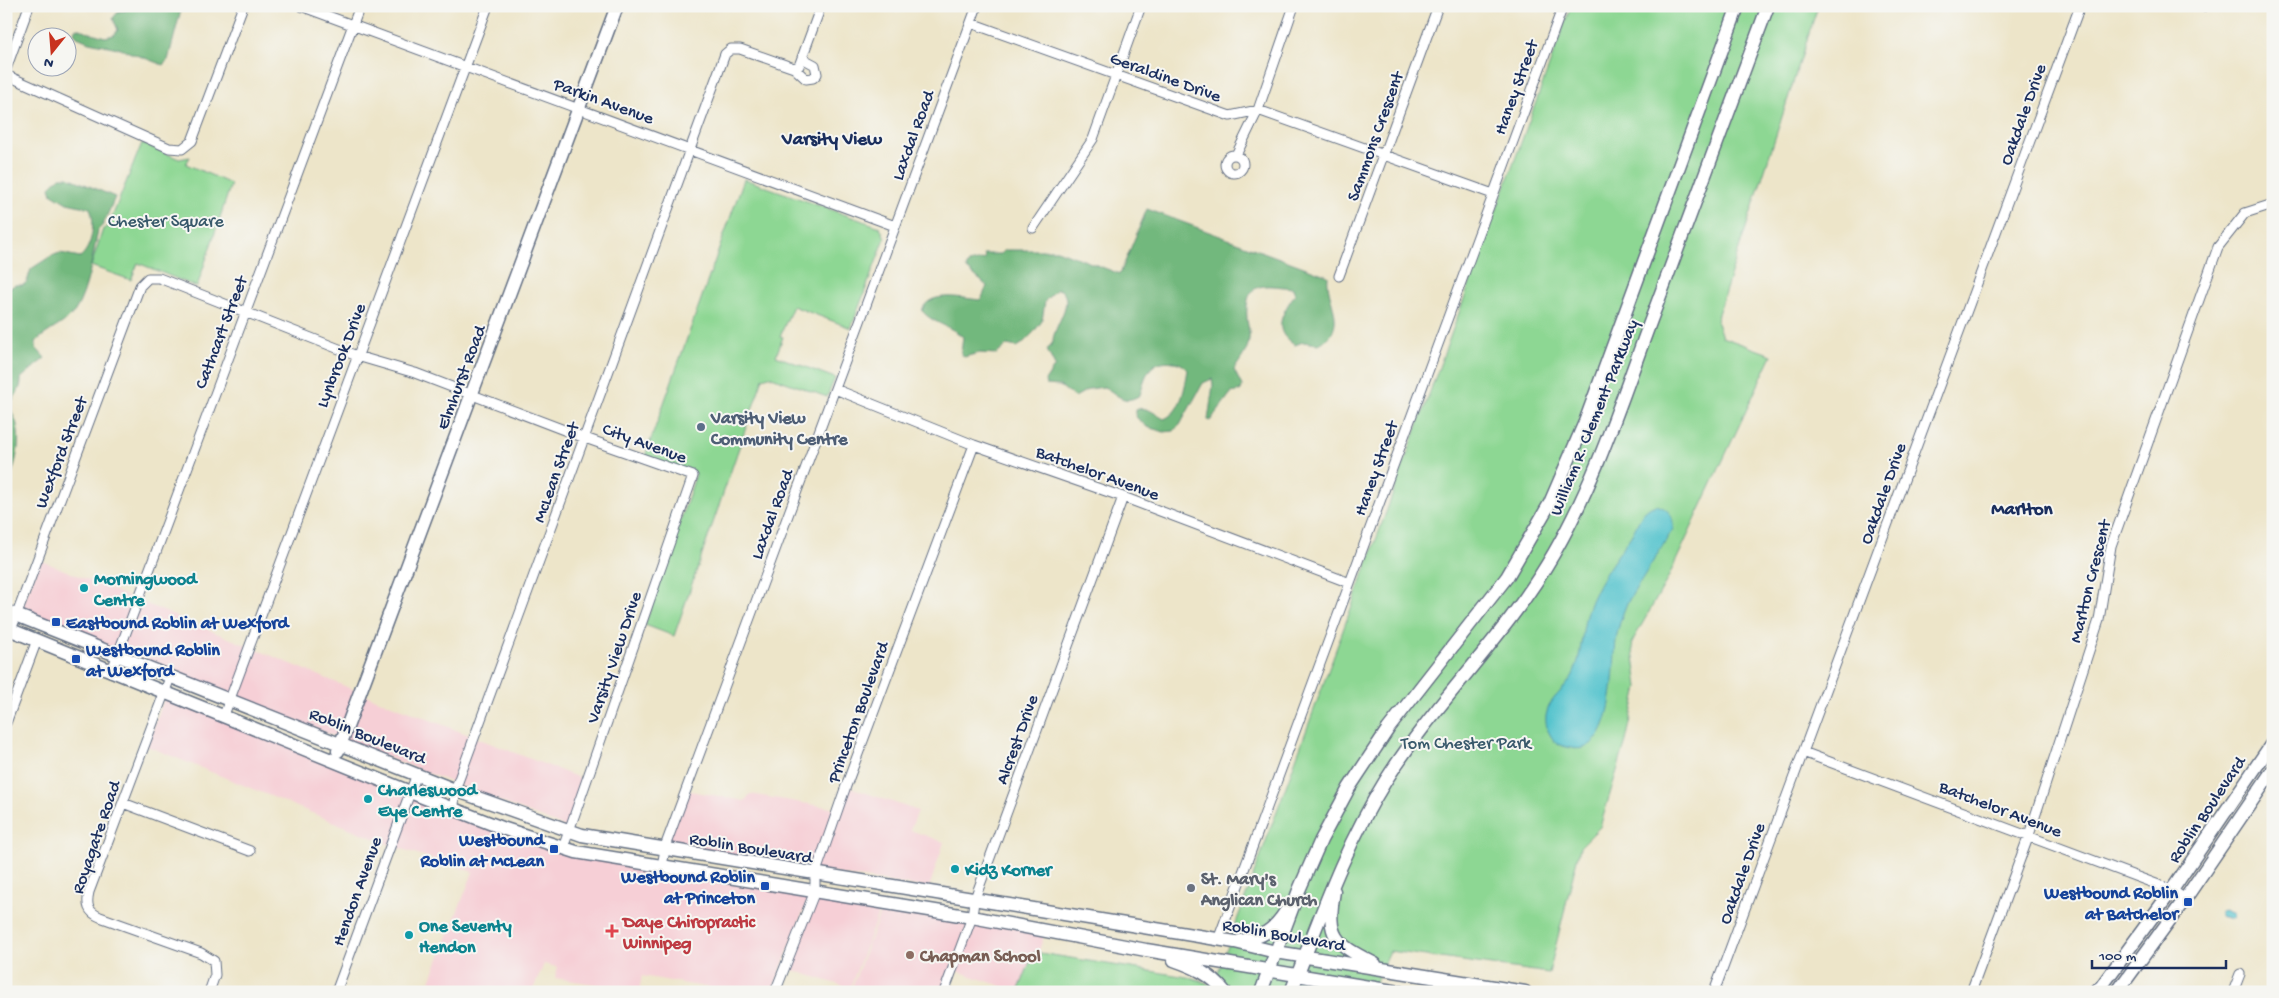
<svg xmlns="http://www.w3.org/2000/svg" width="2279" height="998" font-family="'Gochi Hand',sans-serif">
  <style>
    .built { fill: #f6cfd6 }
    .green { fill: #8dd793; stroke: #548378 }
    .forest { fill: #72b87d; stroke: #46746e }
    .water { fill: #57c4ce; stroke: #397a96 }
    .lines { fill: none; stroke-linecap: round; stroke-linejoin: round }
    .street-casing { stroke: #646f83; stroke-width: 11 }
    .secondary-casing { stroke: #646f83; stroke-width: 15 }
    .street { stroke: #fff; stroke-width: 9 }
    .secondary { stroke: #fff; stroke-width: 12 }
    .service-dot { fill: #5c6f8a; stroke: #f6f6f2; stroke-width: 2 }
    .culture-dot { fill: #0f9aa8; stroke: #f6f6f2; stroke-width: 2 }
    .transit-dot { fill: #1a4fb4; stroke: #f6f6f2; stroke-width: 2 }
    .worship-dot { fill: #6b7280; stroke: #f6f6f2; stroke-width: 2 }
    .health-dot { fill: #e0444e; stroke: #f6f6f2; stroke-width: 2 }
    .education-dot { fill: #8d6e63; stroke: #f6f6f2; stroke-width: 2 }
    .labels { text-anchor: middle; stroke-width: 4; stroke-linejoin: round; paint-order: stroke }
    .street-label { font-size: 18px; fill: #1b2f5e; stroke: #f6f6f2 }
    .park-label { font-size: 18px; fill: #38596b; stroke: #f6f6f2 }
    .service-label { font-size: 18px; font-weight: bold; fill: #4e5e75; stroke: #f6f6f2; text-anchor: start }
    .culture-label { font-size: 18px; font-weight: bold; fill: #0d838f; stroke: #f6f6f2; text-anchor: start }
    .transit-label { font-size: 18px; font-weight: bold; fill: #164399; stroke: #f6f6f2; text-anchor: end }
    .worship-label { font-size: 18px; font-weight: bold; fill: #5b616d; stroke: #f6f6f2; text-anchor: start }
    .health-label { font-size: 18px; font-weight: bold; fill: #be3a42; stroke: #f6f6f2; text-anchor: start }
    .education-label { font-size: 18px; font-weight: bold; fill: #785e54; stroke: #f6f6f2; text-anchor: start }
    .neighbourhood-label { font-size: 19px; font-weight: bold; fill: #1b2f5e; stroke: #f6f6f2 }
  </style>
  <rect width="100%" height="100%" fill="#f6f6f2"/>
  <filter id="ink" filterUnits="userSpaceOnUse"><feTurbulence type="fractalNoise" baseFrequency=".02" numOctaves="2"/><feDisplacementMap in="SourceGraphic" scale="10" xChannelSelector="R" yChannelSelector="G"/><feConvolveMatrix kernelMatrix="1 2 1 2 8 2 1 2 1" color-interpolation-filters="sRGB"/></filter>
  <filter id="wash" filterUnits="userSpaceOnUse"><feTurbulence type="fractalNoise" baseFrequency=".0096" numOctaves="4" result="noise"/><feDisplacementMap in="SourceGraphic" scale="20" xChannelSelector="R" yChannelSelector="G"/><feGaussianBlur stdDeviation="1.12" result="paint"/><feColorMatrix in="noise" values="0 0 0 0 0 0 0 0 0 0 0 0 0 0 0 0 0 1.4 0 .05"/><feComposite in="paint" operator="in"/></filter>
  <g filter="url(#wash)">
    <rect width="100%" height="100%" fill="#ede5c9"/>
    <path class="built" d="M 40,560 L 376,699 L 585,780 L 568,828 L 20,613 Z
      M 166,694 L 548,846 L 810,894 L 772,992 L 733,992 L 642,976 L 639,991 L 555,978 L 557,967 L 544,964 L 532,992 L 458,992 L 430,981 L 473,872 L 393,846 L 147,746 Z
      M 846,786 L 918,811 L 910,830 L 944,842 L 929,888 L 664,847 L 685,790 L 745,801 L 750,794 L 838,809 Z
      M 815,893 L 882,904 L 850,988 L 786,968 Z
      M 883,905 L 970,919 L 942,992 L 850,992 Z
      M 973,920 L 1045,933 L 1033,968 L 1019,992 L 954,970 Z"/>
    <path class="green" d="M 1571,6 L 1818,6 L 1716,320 L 1722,337 L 1772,355 L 1667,580 L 1632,642 L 1638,687 L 1626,741 L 1600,827 L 1580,847 L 1549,973 L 1390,951 L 1371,992 L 1018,992 L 1034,952 L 1193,978 L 1213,986 Z
      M 142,143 L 179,159 L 190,157 L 186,164 L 231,184 L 197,287 L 138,263 L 131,280 L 91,266 L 103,229 L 108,227 Z
      M 744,179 L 880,227 L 885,238 L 851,328 L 793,306 L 780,336 L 783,337 L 776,356 L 835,378 L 827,397 L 769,376 L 763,378 L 674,636 L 645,625 L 696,474 L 645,456 Z"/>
    <path class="forest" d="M 128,6 L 182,6 L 168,60 L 163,65 L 118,48 L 89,42 L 77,37 L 74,32 L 76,28 L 105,37 L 114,35 L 118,30 L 113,18 L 119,11 L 125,11 Z
      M 60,177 L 68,177 L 115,197 L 103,225 L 98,230 C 93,254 88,291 75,311 C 65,325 47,330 36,342 L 36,348 L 45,358 L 21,378 C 22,392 12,396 11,407 C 11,413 16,419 17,425 C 22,446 14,469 6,489 L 6,290 L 15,285 L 23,285 L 27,282 L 31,269 L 51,256 L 60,253 L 80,257 C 92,248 96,222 90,208 L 67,203 L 52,194 L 50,187 Z
      M 1147,209 L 1328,276 C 1325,300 1351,326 1319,344 L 1303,342 L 1295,345 C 1270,331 1283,312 1295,294 L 1293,288 C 1263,285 1244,279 1247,320 C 1248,326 1250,333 1249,339 C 1248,351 1240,360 1234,370 L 1242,386 L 1241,391 L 1231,393 L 1210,421 L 1208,420 L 1213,385 L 1212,379 L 1203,383 L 1180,425 L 1173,431 L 1164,432 L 1147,427 L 1136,417 L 1136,410 C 1146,405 1155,414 1164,419 C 1182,412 1185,386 1188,370 C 1184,365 1180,363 1174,362 C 1150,358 1145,375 1140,395 C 1123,406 1118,394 1104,387 L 1089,389 L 1075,397 L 1060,386 L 1046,385 L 1045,381 L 1055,366 L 1047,350 L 1053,342 C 1052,328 1076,302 1061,290 L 1057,289 L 1045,301 L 1042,321 L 1033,333 L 1022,344 L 1017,347 L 1007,345 L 997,354 L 979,353 L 964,357 L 961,353 L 963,337 C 951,326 932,323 922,311 C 928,289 965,299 981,300 L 987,286 L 966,268 L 969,263 L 985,259 L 984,254 L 1001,254 L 1005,250 L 1057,250 L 1120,274 Z"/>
    <path class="water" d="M 1656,505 C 1668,508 1674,516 1673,529 L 1627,603 C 1622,615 1618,627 1616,640 C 1613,667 1615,734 1586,747 C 1577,751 1566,747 1557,744 C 1549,735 1545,727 1546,716 C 1549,697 1565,691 1573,675 C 1582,657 1581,632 1587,612 C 1596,583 1614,561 1631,536 C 1639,523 1640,510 1656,505 Z
      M 2224,909 L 2234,913 L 2232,919 L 2220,916 L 2220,911 Z"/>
  </g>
  <g filter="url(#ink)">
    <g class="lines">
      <g class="street-casing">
        <path id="street" d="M 301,6 L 895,226
          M 2203,6 L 2205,6
          M 971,23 L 1230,116 L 1258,110 L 1493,194
          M 794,68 L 806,79 L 813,78 L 817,74 L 815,65 L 802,58
          M 6,69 L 29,6
          M 6,75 L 169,148 L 182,149 L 192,141 L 243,6
          M 1236,155 L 1258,110 L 1294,6
          M1225 164a9 9 0 1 1 18 0a9 9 0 1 1-18 0Z
          M 1033,228 L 1093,139 L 1141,6
          M 1339,276 L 1438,6
          M 835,389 L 974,445 L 1123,497 L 1350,583
          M 11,630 L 140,286 L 148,278 L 159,278 L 357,356 L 415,373 L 585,438 L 693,476 L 563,848
          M 112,670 L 360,6
          M 171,675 L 89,892 C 86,905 88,912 100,917 L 201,953 L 214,961 L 215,975 L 209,992
          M 224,715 L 488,6
          M 6,723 L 37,640
          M 1803,752 L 2172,890 L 2185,899
          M 123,803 L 250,851
          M 454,807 L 455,790 L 725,54 L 731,49 L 740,49 L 794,68 L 799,66 L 821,6
          M 662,866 L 666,844 L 977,6
          M 1218,940 L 1563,6
          M 336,992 L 417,774
          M 775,992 L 815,891 L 815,875 L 846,786 L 974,445
          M 944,992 L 972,917 L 974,901 L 1123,497
          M 1714,992 L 2080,6
          M 1971,992 L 2029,835 L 2099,620 L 2111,546 L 2218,247 L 2245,213 L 2273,204
          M 2233,992 L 2240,974"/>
      </g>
      <g class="secondary-casing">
        <path id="secondary" d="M 6,611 L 455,790 L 582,835 L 1235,942 L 1276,952 L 1525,992
          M 6,628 L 420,796 L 505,829 L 576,852 L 972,917 L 1146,950 L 1399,992
          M 338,751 L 617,6
          M 1334,891 C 1326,939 1335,943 1375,964
          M 1240,941 C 1262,938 1274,930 1286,911
          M 1174,960 C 1194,967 1211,974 1225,992
          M 1261,992 L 1299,890 L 1321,840 L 1349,788 L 1388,729 L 1507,577 L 1550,503 L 1585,422 L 1738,6
          M 1291,992 C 1320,918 1344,847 1386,780 C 1437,700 1507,635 1554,553 C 1595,482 1620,404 1648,328 C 1688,221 1728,114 1768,6
          M 2094,992 L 2101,987 L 2172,890 L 2273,742
          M 2117,992 L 2185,899 L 2273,770"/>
      </g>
      <use href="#street" class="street"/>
      <use href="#secondary" class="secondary"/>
    </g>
  </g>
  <circle class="service-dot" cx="701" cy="427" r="5"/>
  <g class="culture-dot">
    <circle cx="84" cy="588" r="5"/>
    <circle cx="368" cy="799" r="5"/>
    <circle cx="955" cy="869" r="5"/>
    <circle cx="409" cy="935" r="5"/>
  </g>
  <g class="transit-dot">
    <rect x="51" y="617" width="10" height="10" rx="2.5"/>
    <rect x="71" y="654" width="10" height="10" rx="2.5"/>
    <rect x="549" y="844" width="10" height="10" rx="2.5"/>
    <rect x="760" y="881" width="10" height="10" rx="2.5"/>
    <rect x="2183" y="897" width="10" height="10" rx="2.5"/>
  </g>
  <circle class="worship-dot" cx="1191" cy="888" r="5"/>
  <path class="health-dot" d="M609.5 923.5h5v5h5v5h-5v5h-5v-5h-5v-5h5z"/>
  <circle class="education-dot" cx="910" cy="955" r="5"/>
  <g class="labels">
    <g class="street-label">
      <text transform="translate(1166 76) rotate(20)" y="6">Geraldine Drive</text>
      <text transform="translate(1515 87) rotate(-70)" y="6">Haney Street</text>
      <text transform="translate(604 100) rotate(20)" y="6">Parkin Avenue</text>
      <text transform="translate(2022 114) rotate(-70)" y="6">Oakdale Drive</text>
      <text transform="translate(912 135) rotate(-70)" y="6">Laxdal Road</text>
      <text transform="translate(1374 136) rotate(-70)" y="6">Sammons Crescent</text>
      <text transform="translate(220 332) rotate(-69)" y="6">Cathcart Street</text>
      <text transform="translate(340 355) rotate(-69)" y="6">Lynbrook Drive</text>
      <text transform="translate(460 377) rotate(-69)" y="6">Elmhurst Road</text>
      <text transform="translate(1593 417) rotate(-68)" y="6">William R. Clement Parkway</text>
      <text transform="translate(645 442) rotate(20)" y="6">City Avenue</text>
      <text transform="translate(60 452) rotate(-69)" y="6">Wexford Street</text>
      <text transform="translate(1375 468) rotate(-70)" y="6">Haney Street</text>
      <text transform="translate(555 472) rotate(-70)" y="6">McLean Street</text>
      <text transform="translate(1098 472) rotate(20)" y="6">Batchelor Avenue</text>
      <text transform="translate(1882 493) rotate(-70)" y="6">Oakdale Drive</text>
      <text transform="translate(771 514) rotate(-70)" y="6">Laxdal Road</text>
      <text transform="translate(2089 581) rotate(-76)" y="6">Marlton Crescent</text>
      <text transform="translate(613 657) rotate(-71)" y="6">Varsity View Drive</text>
      <text transform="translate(857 712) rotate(-70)" y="6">Princeton Boulevard</text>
      <text transform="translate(368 735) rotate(22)" y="6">Roblin Boulevard</text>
      <text transform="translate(1016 739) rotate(-70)" y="6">Alcrest Drive</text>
      <text transform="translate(2001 808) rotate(21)" y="6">Batchelor Avenue</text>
      <text transform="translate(2206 809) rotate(-56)" y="6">Roblin Boulevard</text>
      <text transform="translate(95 837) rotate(-71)" y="6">Royagate Road</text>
      <text transform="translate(751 847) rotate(9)" y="6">Roblin Boulevard</text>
      <text transform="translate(1741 873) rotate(-70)" y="6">Oakdale Drive</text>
      <text transform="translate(356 891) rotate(-70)" y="6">Hendon Avenue</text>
      <text transform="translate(1284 934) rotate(10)" y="6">Roblin Boulevard</text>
    </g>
    <g class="park-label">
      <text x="166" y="226">Chester Square</text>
      <text x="1466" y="748">Tom Chester Park</text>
    </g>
    <g class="service-label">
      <text x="711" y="423">Varsity View<tspan x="711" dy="21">Community Centre</tspan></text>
    </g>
    <g class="culture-label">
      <text x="94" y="584">Morningwood<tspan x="94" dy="21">Centre</tspan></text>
      <text x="378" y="795">Charleswood<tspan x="378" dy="21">Eye Centre</tspan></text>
      <text x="965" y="875">Kidz Korner</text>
      <text x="419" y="931">One Seventy<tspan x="419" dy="21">Hendon</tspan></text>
    </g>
    <g class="transit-label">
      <text x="66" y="628" text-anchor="start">Eastbound Roblin at Wexford</text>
      <text x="86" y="655" text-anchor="start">Westbound Roblin<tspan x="86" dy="21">at Wexford</tspan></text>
      <text x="544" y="845">Westbound<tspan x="544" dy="21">Roblin at McLean</tspan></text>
      <text x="755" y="882">Westbound Roblin<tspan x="755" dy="21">at Princeton</tspan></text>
      <text x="2178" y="898">Westbound Roblin<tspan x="2178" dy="21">at Batchelor</tspan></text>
    </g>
    <g class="worship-label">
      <text x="1201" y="884">St. Mary's<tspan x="1201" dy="21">Anglican Church</tspan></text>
    </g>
    <g class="health-label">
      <text x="623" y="927">Daye Chiropractic<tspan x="623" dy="21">Winnipeg</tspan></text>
    </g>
    <g class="education-label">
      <text x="920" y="961">Chapman School</text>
    </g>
    <g class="neighbourhood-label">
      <text x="832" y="144">Varsity View</text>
      <text x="2022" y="514">Marlton</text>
    </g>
  </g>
  <rect width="2279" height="998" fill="none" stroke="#f6f6f2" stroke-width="25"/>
  <g transform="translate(52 52) rotate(197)"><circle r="24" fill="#f6f6f2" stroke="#9ea6b7"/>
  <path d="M0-4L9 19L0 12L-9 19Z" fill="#c8321e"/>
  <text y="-8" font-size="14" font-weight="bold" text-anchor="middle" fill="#1b2f5e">N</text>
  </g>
  <path d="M2092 960v8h134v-8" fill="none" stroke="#1b2f5e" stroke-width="2.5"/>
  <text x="2099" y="960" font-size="15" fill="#1b2f5e" stroke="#f6f6f2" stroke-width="4" paint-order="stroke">100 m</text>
</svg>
